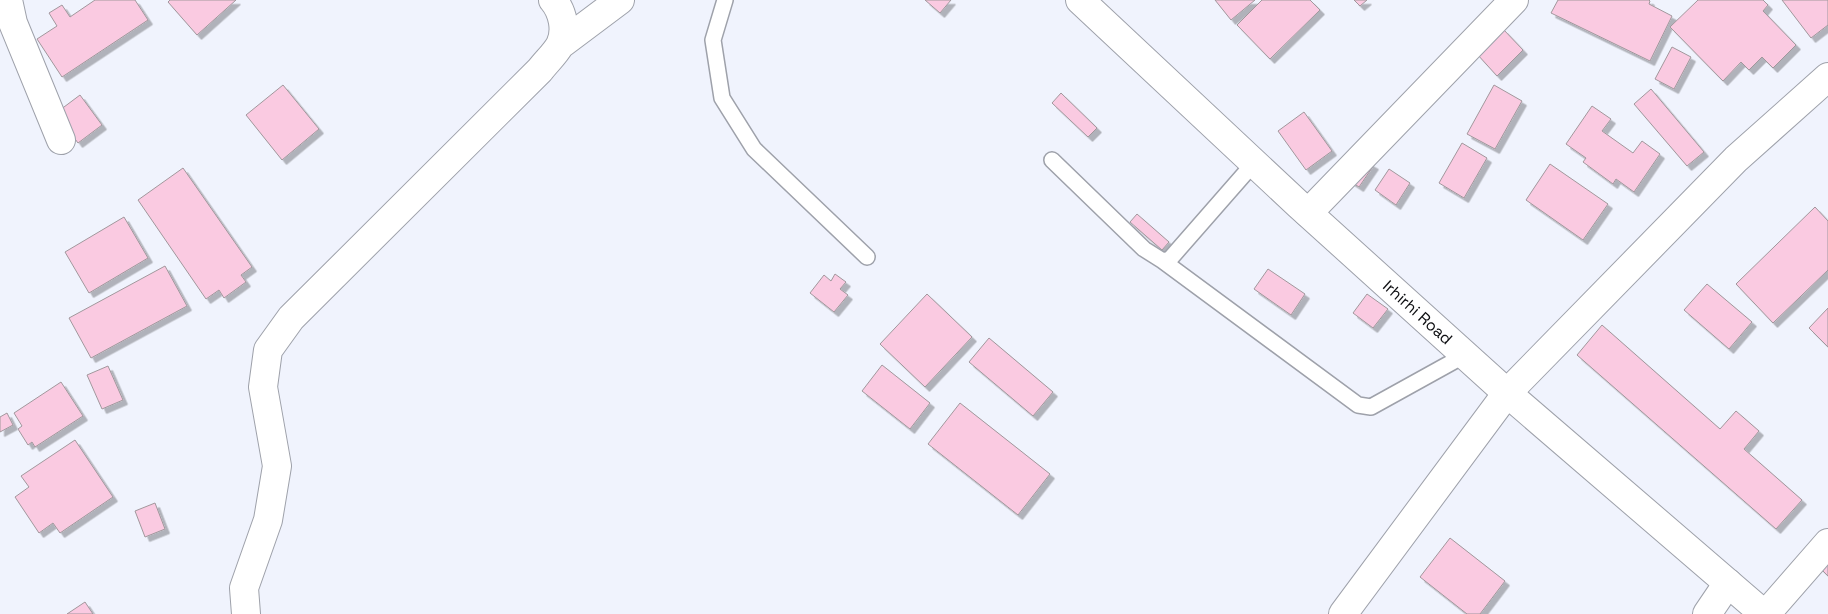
<svg xmlns="http://www.w3.org/2000/svg" width="1828" height="614" font-family="'Space Grotesk',sans-serif">
  <style>
    .building { fill: #facae1; stroke: #a1979c; filter: url(#shadow) }
    .lines { fill: none; stroke-linecap: round; stroke-linejoin: round }
    .service-casing { stroke: #9ea1aa; stroke-width: 18 }
    .minor-casing { stroke: #9ea1aa; stroke-width: 30 }
    .tertiary-casing { stroke: #9ea1aa; stroke-width: 30 }
    .service { stroke: #fff; stroke-width: 15 }
    .minor { stroke: #fff; stroke-width: 28 }
    .tertiary { stroke: #fff; stroke-width: 28 }
    .labels { text-anchor: middle; stroke-width: 4; stroke-linejoin: round; paint-order: stroke }
    .street-label { font-size: 16px; fill: #0d0e11; stroke: #fff }
  </style>
  <defs>
    <filter id="shadow"><feDropShadow dx="4.5" dy="4.5" stdDeviation="0" flood-color="#0004"/></filter>
  </defs>
  <rect width="100%" height="100%" fill="#f0f3fd"/>
  <path class="building" d="M 95,0 L 135,0 L 148,20 L 62,77 L 37,39 L 57,26 L 49,13 L 62,5 L 70,17 Z
    M 170,0 L 236,0 L 197,35 L 168,2 Z
    M 925,0 L 951,0 L 940,13 Z
    M 1215,0 L 1255,0 L 1231,20 Z
    M 1262,0 L 1310,0 L 1320,10 L 1270,59 L 1237,25 Z
    M 1354,0 L 1367,0 L 1360,6 Z
    M 1558,0 L 1649,0 L 1650,1 L 1649,4 L 1672,16 L 1650,61 L 1551,13 Z
    M 1698,0 L 1763,0 L 1768,5 L 1763,11 L 1796,45 L 1773,68 L 1762,57 L 1749,70 L 1741,62 L 1723,81 L 1670,27 Z
    M 1782,0 L 1828,0 L 1828,25 L 1811,38 Z
    M 1503,29 L 1523,50 L 1497,76 L 1477,54 Z
    M 1672,47 L 1691,57 L 1674,89 L 1655,79 Z
    M 283,85 L 319,129 L 282,160 L 246,115 Z
    M 1494,85 L 1522,101 L 1495,149 L 1467,134 Z
    M 1651,89 L 1704,152 L 1687,166 L 1634,104 Z
    M 1061,93 L 1097,128 L 1088,137 L 1052,103 Z
    M 80,95 L 102,125 L 78,143 L 56,113 Z
    M 1592,106 L 1611,119 L 1602,131 L 1633,153 L 1642,141 L 1660,154 L 1634,192 L 1616,179 L 1613,184 L 1583,162 L 1586,158 L 1566,144 Z
    M 1304,112 L 1332,151 L 1306,170 L 1278,131 Z
    M 1462,143 L 1487,158 L 1464,198 L 1439,183 Z
    M 1365,160 L 1374,165 L 1359,187 L 1350,181 Z
    M 1550,164 L 1608,204 L 1583,240 L 1526,200 Z
    M 183,168 L 252,267 L 241,275 L 246,282 L 224,298 L 219,290 L 206,299 L 138,200 Z
    M 1389,169 L 1410,183 L 1396,205 L 1375,190 Z
    M 1815,207 L 1828,221 L 1828,270 L 1773,323 L 1736,284 Z
    M 1137,214 L 1169,242 L 1162,250 L 1130,222 Z
    M 124,217 L 148,258 L 89,293 L 65,252 Z
    M 165,266 L 187,306 L 91,358 L 69,318 Z
    M 1268,269 L 1305,294 L 1291,315 L 1254,289 Z
    M 835,274 L 846,282 L 840,289 L 848,295 L 834,312 L 810,293 L 824,275 L 831,281 Z
    M 1707,284 L 1752,322 L 1729,349 L 1684,310 Z
    M 927,294 L 972,337 L 925,387 L 880,344 Z
    M 1367,294 L 1388,309 L 1373,328 L 1353,313 Z
    M 1828,308 L 1828,347 L 1809,328 Z
    M 1602,325 L 1720,429 L 1736,411 L 1759,431 L 1744,449 L 1802,500 L 1776,529 L 1577,355 Z
    M 989,338 L 1053,392 L 1033,416 L 969,362 Z
    M 882,365 L 930,403 L 910,429 L 862,391 Z
    M 108,366 L 123,400 L 102,409 L 87,375 Z
    M 61,382 L 83,416 L 35,447 L 32,442 L 28,445 L 18,429 L 22,426 L 14,413 Z
    M 960,403 L 1050,474 L 1018,515 L 928,444 Z
    M 7,413 L 13,425 L 0,432 L 0,417 Z
    M 75,440 L 113,497 L 60,533 L 53,523 L 39,533 L 15,497 L 29,487 L 21,476 Z
    M 155,503 L 165,529 L 145,537 L 135,511 Z
    M 1450,538 L 1505,581 L 1480,614 L 1467,614 L 1420,577 Z
    M 1828,549 L 1828,576 L 1815,563 Z
    M 85,602 L 93,614 L 67,614 Z"/>
  <g class="lines">
    <g class="service-casing">
      <path id="service" d="M 725,0 L 713,40 L 722,98 L 754,149 L 867,257
        M 1052,160 L 1144,249 L 1163,261 L 1170,259 L 1254,163
        M 1163,261 L 1358,405 L 1371,407 L 1465,355"/>
    </g>
    <g class="minor-casing">
      <path id="minor" d="M 8,0 L 13,23 L 61,140
        M 560,45 L 620,0
        M 1308,213 L 1514,0
        M 246,614 L 244,588 L 268,520 L 277,466 L 263,387 L 268,350 L 291,318 L 540,70 C 546,62 555,54 560,45 C 567,31 563,12 553,0
        M 1343,614 L 1507,393 L 1736,159 L 1828,77
        M 1707,614 L 1728,583
        M 1766,614 L 1828,543"/>
    </g>
    <g class="tertiary-casing">
      <path id="tertiary" d="M 1080,0 L 1299,205 L 1507,393 L 1764,614"/>
    </g>
    <use href="#service" class="service"/>
    <use href="#minor" class="minor"/>
    <use href="#tertiary" class="tertiary"/>
  </g>
  <g class="labels">
    <g class="street-label">
      <text transform="translate(1418 312) rotate(42)" y="6">Irhirhi Road</text>
    </g>
  </g>
</svg>
